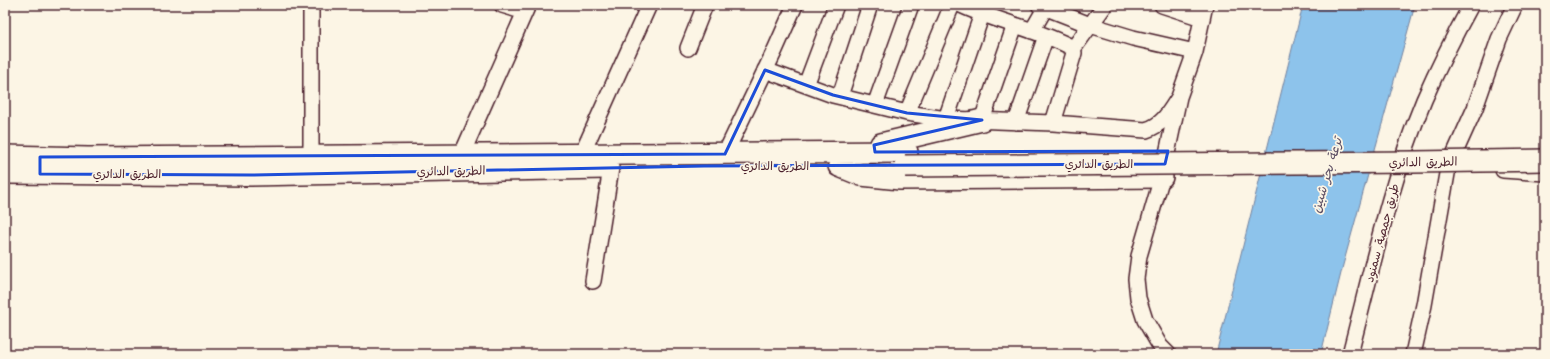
<svg xmlns="http://www.w3.org/2000/svg" width="1550" height="359" font-family="'Architects Daughter','Playpen Sans Arabic',sans-serif">
  <style>
    .water { fill: #8dc3eb; stroke: #72819e }
    .lines { fill: none; stroke-linecap: round; stroke-linejoin: round }
    .minor-casing { stroke: #4a1f2b; stroke-width: 18 }
    .highway-casing { stroke: #4a1f2b; stroke-width: 24 }
    .minor { stroke: #fcf5e5; stroke-width: 15 }
    .highway { stroke: #fcf5e5; stroke-width: 21 }
    .highway-bridge-casing { stroke: #4a1f2b; stroke-width: 24; stroke-linecap: butt }
    .highway-bridge { stroke: #fcf5e5; stroke-width: 21 }
    .marked { fill: none; stroke: #1d4ed8; stroke-width: 3; stroke-linejoin: round }
    .labels { text-anchor: middle; stroke-width: 3.5; stroke-linejoin: round; paint-order: stroke }
    .street-label { font-size: 12px; fill: #4a1f2b; stroke: #fcf5e5 }
    .water-label { font-size: 13px; font-style: italic; fill: #5e5065; stroke: #fcf5e5 }
  </style>
  <rect width="100%" height="100%" fill="#fcf5e5"/>
  <filter id="ink" filterUnits="userSpaceOnUse"><feTurbulence type="fractalNoise" baseFrequency=".025" numOctaves="2"/><feDisplacementMap in="SourceGraphic" scale="8" xChannelSelector="R" yChannelSelector="G"/><feConvolveMatrix kernelMatrix="1 2 1 2 8 2 1 2 1" color-interpolation-filters="sRGB"/></filter>
  <g filter="url(#ink)">
    <path class="water" d="M 1303,5 L 1415,5 L 1343,265 L 1321,354 L 1216,354 Z"/>
    <g class="lines">
      <g class="minor-casing">
        <path id="minor" d="M 502,5 L 525,12
          M 961,5 C 997,22 1038,29 1073,48 L 1074,53 L 1053,123
          M 1039,5 L 1090,25 L 1133,38 L 1195,52
          M 1162,5 L 1202,18
          M 1032,31 L 1047,5
          M 688,48 L 705,5
          M 1073,49 L 1105,5
          M 765,70 L 833,95 L 907,113 L 946,119 L 1053,123 L 1146,130 C 1163,125 1170,111 1179,97
          M 806,85 L 836,5
          M 840,96 L 870,5
          M 875,105 L 911,5
          M 907,113 L 952,5
          M 946,119 L 982,14
          M 982,120 L 1015,25
          M 1016,122 L 1046,36
          M 462,154 L 528,5
          M 582,154 L 649,5
          M 725,154 L 775,50 L 795,5
          M 311,165 L 311,5
          M 1503,170 L 1545,173
          M 593,281 L 611,168
          M 1168,354 L 1160,346 L 1145,320 L 1138,298 L 1136,279 L 1139,256 L 1162,177 L 1179,97 L 1195,52 L 1205,5
          M 1350,354 C 1372,269 1390,182 1424,100 C 1438,68 1454,36 1471,5
          M 1413,354 L 1424,305 L 1448,168 L 1475,108 L 1499,39 L 1515,5"/>
      </g>
      <g class="highway-casing">
        <path id="highway" d="M 881,144 L 982,120
          M 5,156 L 88,158 L 907,152
          M 839,166 L 861,175 L 900,179 L 1162,177
          M 5,173 L 251,175 L 606,168"/>
      </g>
      <use href="#minor" class="minor"/>
      <use href="#highway" class="highway"/>
      <g class="highway-bridge-casing">
        <path id="highway-bridge" d="M 905,166 L 1414,162 L 1545,160"/>
      </g>
      <use href="#highway-bridge" class="highway-bridge"/>
    </g>
  </g>
  <path class="marked" d="M 765,70 L 833,95 L 907,113 L 982,120 L 874,145 L 875,152 L 1168,151 L 1165,164 L 704,166 L 251,175 L 40,174 L 40,157 L 725,154 Z"/>
  <g class="labels">
    <g class="street-label">
      <text transform="translate(1423 162) rotate(-1)" y="4">الطريق الدائري</text>
      <text x="1099" y="168">الطريق الدائري</text>
      <text x="775" y="170">الطريق الدائري</text>
      <text transform="translate(451 171) rotate(-1)" y="4">الطريق الدائري</text>
      <text x="127" y="178">الطريق الدائري</text>
      <text transform="translate(1382 233) rotate(-75)" y="4">طريق جمصة, سمنود</text>
    </g>
    <g class="water-label">
      <text transform="translate(1326 175) rotate(-73)" y="5">ترعة بحر شبين</text>
    </g>
  </g>
  <rect width="1550" height="359" fill="none" stroke="#fcf5e5" stroke-width="20"/>
  <rect x="10" y="10" width="1530" height="339" fill="none" stroke="#4a1f2b" stroke-width="1.5" filter="url(#ink)"/>
</svg>
